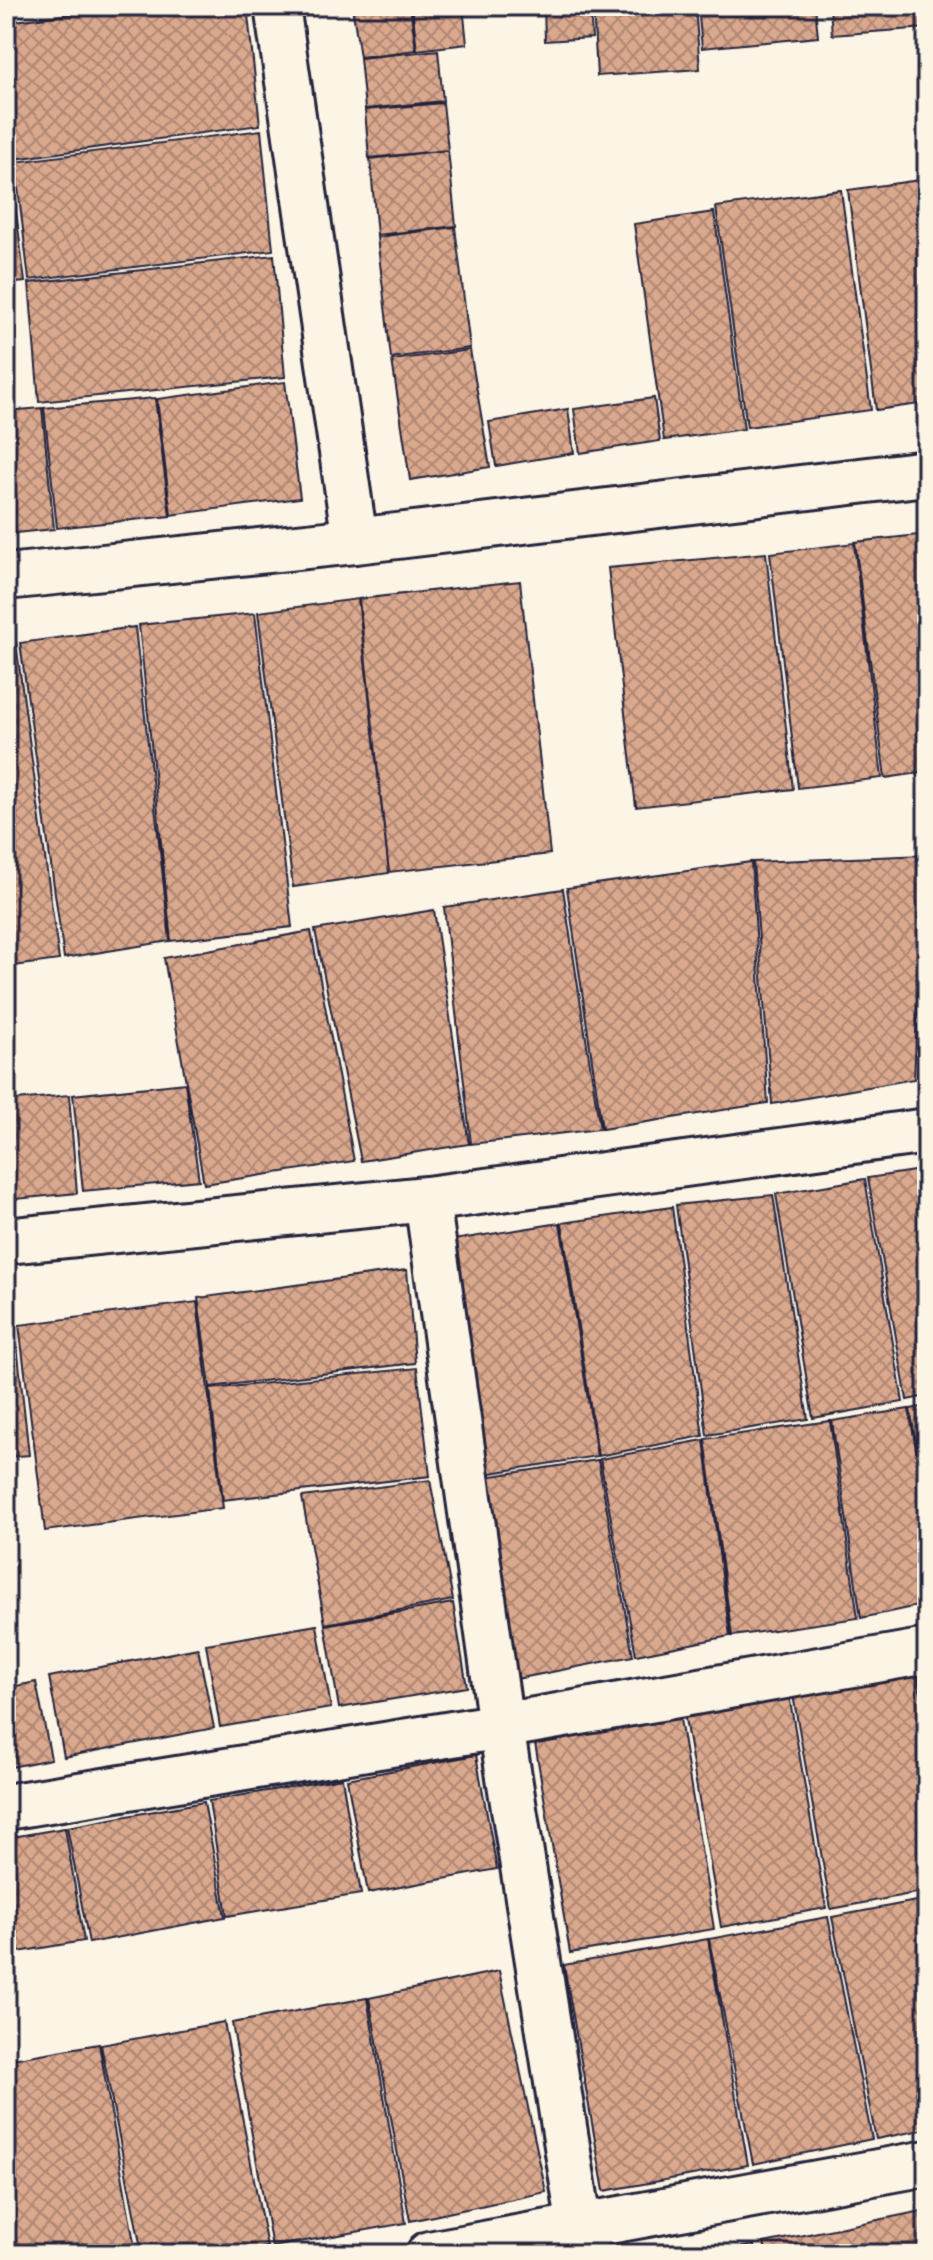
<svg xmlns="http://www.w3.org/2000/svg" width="933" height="2260" font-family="'Indie Flower',sans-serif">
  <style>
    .building { fill: url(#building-cross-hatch); stroke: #22223b; stroke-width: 2 }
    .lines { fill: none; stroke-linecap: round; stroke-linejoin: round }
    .minor-casing { stroke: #22223b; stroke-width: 50 }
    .minor { stroke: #fcf5e5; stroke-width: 44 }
  </style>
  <defs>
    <pattern id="building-cross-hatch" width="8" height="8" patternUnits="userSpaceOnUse" patternTransform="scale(2)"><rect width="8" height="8" fill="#daa88d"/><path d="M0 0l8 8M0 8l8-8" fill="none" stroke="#b08874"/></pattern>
  </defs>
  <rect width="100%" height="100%" fill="#fcf5e5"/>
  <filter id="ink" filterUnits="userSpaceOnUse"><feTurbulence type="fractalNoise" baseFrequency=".0125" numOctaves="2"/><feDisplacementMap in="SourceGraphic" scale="16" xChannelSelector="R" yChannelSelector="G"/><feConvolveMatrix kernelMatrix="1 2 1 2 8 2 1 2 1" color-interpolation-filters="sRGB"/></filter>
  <g filter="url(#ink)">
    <path class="building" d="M 138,6 L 247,6 L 260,125 L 14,159 L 6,86 L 6,22 Z
      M 352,6 L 410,6 L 416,50 L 360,57 Z
      M 412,6 L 463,6 L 467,44 L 417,50 Z
      M 544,6 L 590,6 L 592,38 L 545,41 Z
      M 593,6 L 695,6 L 700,69 L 597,76 Z
      M 698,6 L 815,6 L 818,37 L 702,48 Z
      M 830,6 L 927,6 L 927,28 L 832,35 Z
      M 438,50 L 443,101 L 365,109 L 360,58 Z
      M 443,103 L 448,150 L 369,158 L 365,110 Z
      M 261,130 L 273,250 L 29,280 L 15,162 Z
      M 6,132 L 25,282 L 6,284 Z
      M 448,150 L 456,226 L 377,235 L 370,159 Z
      M 927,179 L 927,403 L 876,410 L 848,190 Z
      M 841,190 L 871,410 L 747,427 L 716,207 Z
      M 714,212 L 744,429 L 664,440 L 634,224 Z
      M 455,227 L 470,348 L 391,358 L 377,237 Z
      M 274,255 L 285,377 L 39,402 L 29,283 Z
      M 470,350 L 490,467 L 410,480 L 392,360 Z
      M 285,382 L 300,498 L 171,515 L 157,399 Z
      M 155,398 L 170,516 L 57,528 L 44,408 Z
      M 654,398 L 660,441 L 580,453 L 574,409 Z
      M 42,408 L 54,529 L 6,534 L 6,411 Z
      M 568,409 L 574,453 L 496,466 L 489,422 Z
      M 927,534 L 927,772 L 885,778 L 855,542 Z
      M 854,543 L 882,778 L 798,788 L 770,553 Z
      M 766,553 L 793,789 L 636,807 L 608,568 Z
      M 520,581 L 550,854 L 389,872 L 359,599 Z
      M 358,599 L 389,873 L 293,887 L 258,612 Z
      M 255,613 L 292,927 L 171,941 L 139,625 Z
      M 135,627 L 170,941 L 64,958 L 20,643 Z
      M 16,643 L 59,960 L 6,967 L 6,645 Z
      M 925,855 L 914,1079 L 772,1104 L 753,862 Z
      M 751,862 L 768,1103 L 602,1129 L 567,888 Z
      M 563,889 L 600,1129 L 471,1144 L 444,907 Z
      M 434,910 L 469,1144 L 361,1161 L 315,930 Z
      M 311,931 L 354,1161 L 204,1184 L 164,958 Z
      M 926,964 L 927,964 L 926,1078 Z
      M 185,1083 L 199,1180 L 83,1191 L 73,1095 Z
      M 69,1095 L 77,1193 L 6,1200 L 6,1101 Z
      M 927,1169 L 927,1396 L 907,1400 L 868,1178 Z
      M 865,1179 L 903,1402 L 813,1418 L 776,1194 Z
      M 773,1195 L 808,1419 L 707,1435 L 676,1205 Z
      M 672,1207 L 703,1436 L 598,1456 L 562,1223 Z
      M 560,1223 L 597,1456 L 484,1474 L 447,1241 Z
      M 407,1270 L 415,1363 L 210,1387 L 198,1298 Z
      M 197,1302 L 223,1508 L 45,1531 L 19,1325 Z
      M 6,1326 L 15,1326 L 29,1455 L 6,1457 Z
      M 417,1368 L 430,1476 L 223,1500 L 210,1389 Z
      M 927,1406 L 927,1505 L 910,1409 Z
      M 909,1409 L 927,1513 L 927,1604 L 861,1618 L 832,1421 Z
      M 830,1421 L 858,1618 L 732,1636 L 705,1439 Z
      M 704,1440 L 730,1636 L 636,1655 L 600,1459 Z
      M 598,1460 L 633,1656 L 516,1679 L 485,1477 Z
      M 430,1480 L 453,1600 L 325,1624 L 302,1497 Z
      M 453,1603 L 467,1687 L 339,1708 L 325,1625 Z
      M 317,1625 L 331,1708 L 220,1727 L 206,1644 Z
      M 198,1648 L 214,1728 L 64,1757 L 49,1677 Z
      M 917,1672 L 927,1728 L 927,1891 L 831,1909 L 793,1695 Z
      M 36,1682 L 51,1759 L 6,1768 L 6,1688 Z
      M 789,1695 L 826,1908 L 721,1927 L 684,1713 Z
      M 679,1713 L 714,1929 L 570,1953 L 534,1737 Z
      M 476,1755 L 497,1869 L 368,1893 L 347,1779 Z
      M 342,1778 L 361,1894 L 227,1916 L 209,1801 Z
      M 204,1802 L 225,1917 L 89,1943 L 67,1827 Z
      M 65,1828 L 84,1941 L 6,1954 L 6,1838 Z
      M 927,1899 L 927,2129 L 876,2139 L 832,1917 Z
      M 828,1917 L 872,2139 L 753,2164 L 709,1939 Z
      M 708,1939 L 748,2165 L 604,2191 L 564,1965 Z
      M 499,1971 L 546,2192 L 410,2221 L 369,1998 Z
      M 367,1998 L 406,2223 L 272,2247 L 232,2023 Z
      M 224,2022 L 267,2247 L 231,2254 L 142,2254 L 101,2045 Z
      M 99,2044 L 136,2254 L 6,2254 L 6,2060 Z
      M 927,2210 L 927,2254 L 767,2254 L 764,2243 Z
      M 754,2245 L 755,2254 L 705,2254 Z"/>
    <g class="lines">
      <g class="minor-casing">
        <path id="minor" d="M 277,6 L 355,541
          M 6,577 L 355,541 L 927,473
          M 427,1199 L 501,1726 L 584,2254
          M 6,1241 L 427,1199 L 927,1131
          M 6,1807 L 501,1726 L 927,1651
          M 429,2254 L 927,2163"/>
      </g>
      <use href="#minor" class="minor"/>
    </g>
  </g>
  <rect width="933" height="2260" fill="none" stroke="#fcf5e5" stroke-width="32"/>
  <rect x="16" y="16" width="901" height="2228" fill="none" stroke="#22223b" stroke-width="3" filter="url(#ink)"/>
</svg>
